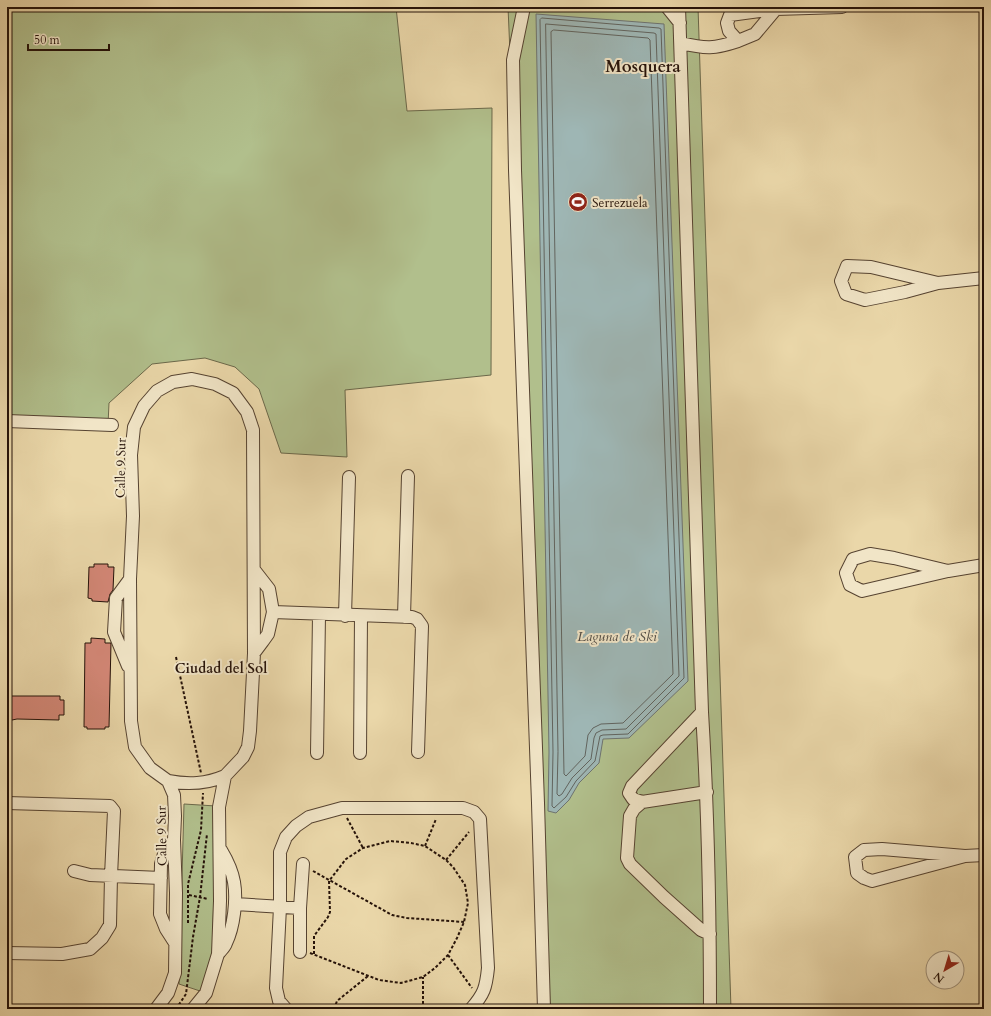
<svg xmlns="http://www.w3.org/2000/svg" width="991" height="1016" font-family="Cardo,serif">
  <style>
    .green { fill: #b1bf8c; stroke: #6b684a }
    .water { fill: #9eb6b4; stroke: #6e7470 }
    .lines { fill: none; stroke-linecap: round; stroke-linejoin: round }
    .shore { stroke: #62645e; stroke-width: 1 }
    .building { fill: #d28675; stroke: #251209 }
    .minor-casing { stroke: #564331; stroke-width: 14 }
    .path { stroke: #251209; stroke-width: 2; stroke-dasharray: 3 2; stroke-linecap: butt }
    .minor { stroke: #f1e5c7; stroke-width: 12 }
    .labels { text-anchor: middle; stroke-width: 4; stroke-linejoin: round; paint-order: stroke }
    .poi-label { font-size: 13px; fill: #251209; stroke: #f1e5c7; text-anchor: start }
    .street-label { font-size: 13px; fill: #251209; stroke: #f1e5c7 }
    .water-label { font-size: 14px; font-style: italic; fill: #4f4b45; stroke: #f1e5c7 }
    .neighbourhood-label { font-size: 14px; font-weight: bold; fill: #251209; stroke: #f1e5c7 }
    .district-label { font-size: 17px; font-weight: bold; fill: #251209; stroke: #f1e5c7 }
  </style>
  <rect width="100%" height="100%" fill="#ead7a9"/>
  <filter id="stains"><feTurbulence type="fractalNoise" baseFrequency=".005" numOctaves="4"/><feColorMatrix values="0 0 0 0 .2 0 0 0 0 .09 0 0 0 0 .02 0 0 0 .5 -.17"/></filter>
  <radialGradient id="worn" r=".72"><stop offset=".6" stop-color="#630" stop-opacity="0"/><stop offset="1" stop-color="#630" stop-opacity=".3"/></radialGradient>
  <path class="green" d="M 7,7 L 396,7 L 407,111 L 492,108 L 491,375 L 345,390 L 347,457 L 281,453 L 259,389 L 235,367 L 205,358 L 152,364 L 109,403 L 108,425 L 7,417 Z
    M 508,7 L 698,7 L 731,1009 L 549,1009 L 545,861 Z
    M 184,804 L 216,806 L 212,969 L 203,992 L 179,984 Z"/>
  <path class="water" d="M 536,14 L 664,24 L 688,681 L 629,738 L 603,739 L 599,763 L 579,783 L 569,800 L 556,813 L 548,811 L 549,752 Z"/>
  <g class="lines">
    <path class="shore" d="M 542,18 L 659,28 L 661,29 L 684,678 L 628,734 L 603,735 L 600,736 L 595,761 L 576,781 L 566,797 L 554,808 L 552,806 L 553,752 L 540,20 Z
      M 546,24 L 654,33 L 656,34 L 679,676 L 626,729 L 602,730 L 596,733 L 594,738 L 591,759 L 572,778 L 562,794 L 559,796 L 557,794 L 558,752 Z
      M 554,30 L 648,38 L 650,40 L 673,674 L 623,723 L 601,724 L 593,728 L 588,735 L 585,756 L 566,776 L 564,774 L 551,32 Z"/>
  </g>
  <path class="building" d="M 94,564 L 108,564 L 108,567 L 114,567 L 113,590 L 110,594 L 108,602 L 92,601 L 92,599 L 88,598 L 89,567 L 94,567 Z
    M 91,638 L 105,639 L 105,643 L 111,643 L 109,727 L 105,727 L 105,729 L 87,729 L 87,727 L 84,727 L 85,643 L 91,643 Z
    M 7,696 L 60,696 L 60,700 L 64,700 L 64,715 L 59,715 L 59,720 L 17,719 L 7,721 Z"/>
  <g class="lines">
    <g class="minor-casing">
      <path id="minor" d="M 524,7 L 513,60 L 515,170 L 538,803 L 544,1009
        M 667,7 L 680,23
        M 679,7 L 702,712 C 708,811 710,910 710,1009
        M 776,9 L 755,34 L 738,41 L 729,31 L 727,23 L 730,15 L 776,9 L 842,7
        M 681,43 C 706,49 714,49 738,41
        M 938,283 L 871,267 L 847,266 L 841,281 L 846,294 L 865,300 L 905,292 L 938,283 L 984,278
        M 7,421 L 112,425
        M 948,571 L 894,558 L 870,554 L 853,559 L 846,573 L 850,585 L 862,591 L 948,571 L 984,565
        M 273,612 L 412,617 L 417,619 L 422,626 L 418,752
        M 345,616 L 349,477
        M 404,617 L 408,476
        M 254,653 L 263,641 L 268,634 L 273,612 L 269,589 L 255,571
        M 128,666 L 114,632 L 116,598 L 130,579
        M 317,753 L 319,615
        M 360,753 L 361,616
        M 168,781 C 189,785 206,784 225,776
        M 707,792 L 642,802 L 634,809 L 630,816 L 627,858 L 630,864 L 664,897 L 701,930 L 710,934
        M 642,802 L 633,799 L 629,793 L 632,786 L 702,712
        M 7,803 L 110,806 L 114,811 L 111,876 L 110,925 L 102,938 L 90,949 L 62,954 L 7,953
        M 174,840 L 164,854 L 161,864 L 160,914 L 166,929 L 175,943
        M 965,856 L 872,881 L 864,878 L 857,873 L 855,857 L 864,850 L 882,849 L 965,856 L 984,855
        M 74,871 L 90,875 L 161,878
        M 235,904 L 300,908
        M 300,952 L 300,908 L 303,864
        M 219,953 C 221,950 225,947 226,943 C 234,927 237,899 234,882 C 232,870 227,860 221,850
        M 156,1009 L 168,993 L 175,973 L 176,893 L 174,840 L 175,816 L 174,795 L 168,781 L 150,768 L 135,747 L 131,721 L 130,579 L 133,516 L 131,455 L 134,427 L 144,406 L 157,391 L 173,382 L 192,379 L 215,384 L 233,393 L 247,412 L 253,430 L 254,653 L 250,731 L 248,747 L 243,757 L 225,776 L 219,807 L 220,901 L 218,954 L 206,993 L 193,1009
        M 286,1009 L 279,1001 L 276,988 L 280,907 L 280,852 L 286,837 L 296,826 L 309,817 L 342,808 L 463,808 L 474,812 L 480,819 L 488,968 C 486,988 484,994 471,1009"/>
    </g>
    <path class="path" d="M 176,657 L 201,773
      M 347,818 L 363,848
      M 425,846 L 436,819
      M 446,860 L 469,832
      M 313,871 L 392,915 L 407,918 L 464,922
      M 189,895 L 208,899
      M 188,923 L 188,884 L 201,830 L 203,793
      M 310,953 L 379,980 L 401,983 L 423,977 L 435,968 L 448,955 L 457,938 L 464,922 L 468,903 L 465,885 L 453,867 L 446,860 L 425,846 L 411,843 L 390,841 L 363,848 L 346,859 L 329,881 L 330,912 L 328,917 L 314,936 L 314,955
      M 448,955 L 472,988
      M 176,1009 L 186,994 L 193,937 L 200,897 L 207,834
      M 334,1009 L 337,1001 L 368,976
      M 423,1009 L 423,977"/>
    <use href="#minor" class="minor"/>
  </g>
  <defs>
    <g id="stadium-disc" transform="scale(1)"><circle r="9.5" fill="#8f2418" stroke="#f1e5c7"/><path d="M0-5a6.5 5 0 1 0 0 10a6.5 5 0 1 0 0-10ZM-3.5-1.8h7v3.6h-7Z" fill="#fff"/></g>
  </defs>
  <g fill-rule="evenodd">
    <use href="#stadium-disc" x="578" y="202"/>
  </g>
  <g class="labels">
    <g class="poi-label">
      <text x="592" y="207">Serrezuela</text>
    </g>
    <g class="street-label">
      <text transform="translate(120 468) rotate(-89)" y="5">Calle 9 Sur</text>
      <text transform="translate(161 836) rotate(-91)" y="5">Calle 9 Sur</text>
    </g>
    <g class="water-label">
      <text x="617" y="641">Laguna de Ski</text>
    </g>
    <g class="neighbourhood-label">
      <text x="221" y="673">Ciudad del Sol</text>
    </g>
    <g class="district-label">
      <text x="643" y="72">Mosquera</text>
    </g>
  </g>
  <rect width="991" height="1016" fill="none" stroke="#ead7a9" stroke-width="24"/>
  <rect x="8" y="8" width="975" height="1000" fill="none" stroke="#251209" stroke-width="2"/>
  <rect x="12" y="12" width="967" height="992" fill="none" stroke="#251209"/>
  <g transform="translate(945 970) rotate(218)"><circle r="19" fill="#f1e5c7" stroke="#9f917b"/>
  <path d="M0-3L7 15L0 10L-7 15Z" fill="#8f2418"/>
  <text y="-6" font-size="11" font-weight="bold" text-anchor="middle" fill="#251209">N</text>
  </g>
  <path d="M28 44v6h81v-6" fill="none" stroke="#251209" stroke-width="2"/>
  <text x="34" y="44" font-size="12" fill="#251209" stroke="#f1e5c7" stroke-width="3" paint-order="stroke">50 m</text>
  <rect width="100%" height="100%" filter="url(#stains)"/>
  <rect width="100%" height="100%" fill="url(#worn)"/>
</svg>
